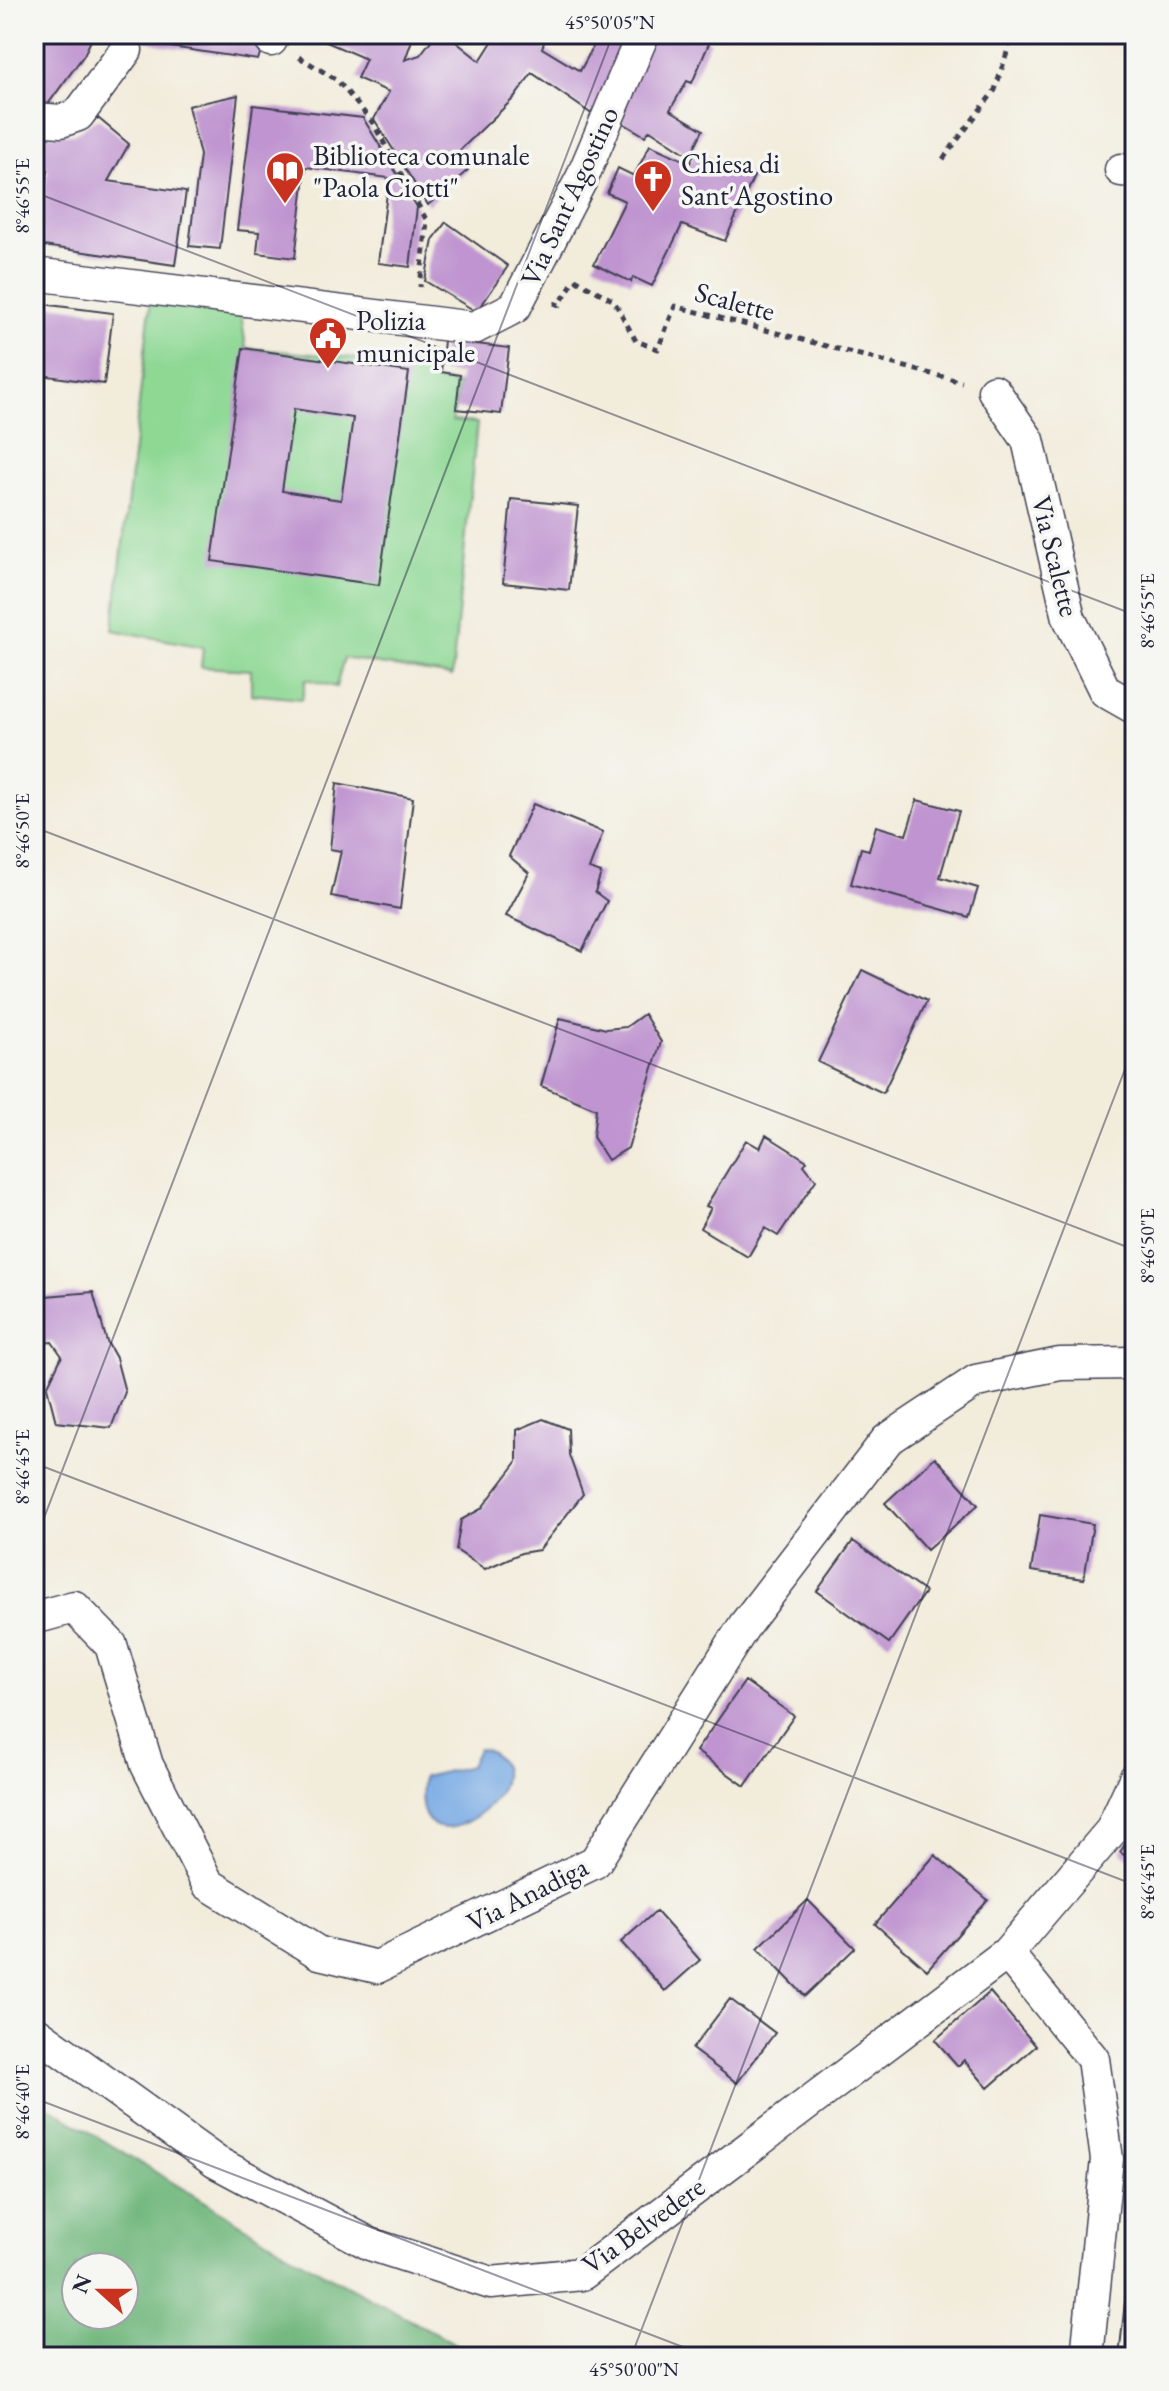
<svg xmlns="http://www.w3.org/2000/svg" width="1169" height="2391" font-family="'EB Garamond',serif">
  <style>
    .green { fill: #8ed894; stroke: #587d68; stroke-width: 2 }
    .forest { fill: #72b87e; stroke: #4a6d5c; stroke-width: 2; fill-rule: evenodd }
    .water { fill: #78aae4; stroke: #4d6690; stroke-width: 2 }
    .building { fill: #bf94d0; fill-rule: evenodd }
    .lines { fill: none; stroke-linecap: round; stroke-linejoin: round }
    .street-casing { stroke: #414053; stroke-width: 35 }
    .path { stroke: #414053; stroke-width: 5; stroke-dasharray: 6 6; stroke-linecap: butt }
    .street { stroke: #fff; stroke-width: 32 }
    .ticks { fill: none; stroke: #22223b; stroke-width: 2; stroke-opacity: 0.45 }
    .labels { text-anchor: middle; stroke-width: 7; stroke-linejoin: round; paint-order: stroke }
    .poi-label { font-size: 28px; fill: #22223b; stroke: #f6f6f2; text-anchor: start }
    .street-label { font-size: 28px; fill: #22223b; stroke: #f6f6f2 }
    .neatline { fill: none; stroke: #22223b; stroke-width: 3 }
    .ticks-label { font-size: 20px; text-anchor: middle; fill: #22223b }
  </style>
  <rect width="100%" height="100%" fill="#f6f6f2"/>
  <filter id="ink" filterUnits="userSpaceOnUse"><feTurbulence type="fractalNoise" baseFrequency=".0125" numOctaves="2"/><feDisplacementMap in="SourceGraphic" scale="16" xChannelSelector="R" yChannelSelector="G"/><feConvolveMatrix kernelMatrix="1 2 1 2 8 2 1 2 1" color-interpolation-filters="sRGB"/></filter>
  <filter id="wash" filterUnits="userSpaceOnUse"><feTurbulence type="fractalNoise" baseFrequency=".006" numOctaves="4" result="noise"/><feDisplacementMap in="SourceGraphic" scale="32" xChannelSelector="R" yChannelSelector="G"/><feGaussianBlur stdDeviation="1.8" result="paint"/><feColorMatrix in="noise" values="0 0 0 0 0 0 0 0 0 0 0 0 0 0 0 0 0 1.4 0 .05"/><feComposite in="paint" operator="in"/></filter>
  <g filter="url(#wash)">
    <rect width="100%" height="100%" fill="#f2ecdb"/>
    <path class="green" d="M 152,290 L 239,301 L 246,348 L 428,365 L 430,380 L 459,384 L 452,421 L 477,423 L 452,676 L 344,658 L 336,687 L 306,679 L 302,699 L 251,694 L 251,670 L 201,667 L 203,647 L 113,630 Z"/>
    <path class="forest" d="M 34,2098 L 305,2263 L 480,2357 L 34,2357 ZM 76,2267 L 124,2267 L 124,2315 L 76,2315 Z"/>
    <path class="water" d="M 478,1749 C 487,1749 494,1753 499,1760 C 530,1799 406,1881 423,1777 L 470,1766 Z"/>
    <g id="blocks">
      <path class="building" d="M 34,34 L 94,34 L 84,55 L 43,111 L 34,108 Z
        M 266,34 L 258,60 L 164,46 L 129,35 Z
        M 308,34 L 405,34 L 413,37 L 405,60 L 420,55 L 436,34 L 446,34 L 480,61 L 497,34 L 547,34 L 542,48 L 580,71 L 600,34 L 629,34 L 596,117 L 532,73 L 515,97 L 455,155 L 468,170 L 428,205 L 374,119 L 389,92 L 357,78 L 366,59 Z
        M 648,34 L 691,34 L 710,41 L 692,83 L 687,81 L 670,110 L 703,130 L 690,156 L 650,130 L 645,136 L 613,117 Z
        M 238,95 L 220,249 L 189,246 L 200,155 L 188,106 Z
        M 253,105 L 363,118 L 417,207 L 410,267 L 378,263 L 389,178 L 306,167 L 295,258 L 257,253 L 259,232 L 237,230 Z
        M 98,118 L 129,144 L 108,181 L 186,192 L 175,265 L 36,245 L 48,170 L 34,164 L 34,130 L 49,135 L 74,134 Z
        M 650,145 L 690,163 L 695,152 L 754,176 L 725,241 L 682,225 L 652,286 L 633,277 L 631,282 L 594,264 L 625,201 L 607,193 L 618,168 L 634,176 Z
        M 446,222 L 508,266 L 477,312 L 425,281 L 433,240 Z
        M 34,303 L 113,313 L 104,384 L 34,374 Z
        M 444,340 L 509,348 L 501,414 L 456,409 L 460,375 L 441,372 Z
        M 243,348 L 409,372 L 379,585 L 212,561 ZM 294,409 L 353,418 L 341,500 L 282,491 Z
        M 511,499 L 578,506 L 569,590 L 503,583 Z
        M 337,783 L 413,798 L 400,909 L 331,896 L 341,851 L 330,849 Z
        M 917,800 L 959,811 L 940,877 L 978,888 L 969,917 L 851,884 L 861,848 L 869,850 L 876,826 L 906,835 Z
        M 533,804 L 603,832 L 589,869 L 601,873 L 595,892 L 607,901 L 582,951 L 506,916 L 529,873 L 509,856 Z
        M 862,970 L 927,1001 L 883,1093 L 818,1062 Z
        M 644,1014 L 661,1042 L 628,1148 L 608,1160 L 593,1137 L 596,1109 L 541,1086 L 560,1018 L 606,1029 L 626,1027 Z
        M 766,1135 L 807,1161 L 804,1165 L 816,1180 L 778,1236 L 765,1228 L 748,1257 L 700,1228 L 711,1208 L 706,1206 L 746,1140 L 760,1148 Z
        M 93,1292 L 107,1342 L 116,1358 L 125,1392 L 111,1428 L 56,1422 L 47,1387 L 62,1356 L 52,1342 L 34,1344 L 34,1297 Z
        M 543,1419 L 568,1429 L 569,1455 L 583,1494 L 539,1550 L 521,1553 L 485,1569 L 456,1550 L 461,1520 L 481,1509 L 517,1462 L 517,1430 Z
        M 935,1457 L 978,1505 L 927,1550 L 885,1503 Z
        M 1040,1515 L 1093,1524 L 1084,1579 L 1031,1571 Z
        M 853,1541 L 925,1592 L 889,1643 L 817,1591 Z
        M 745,1681 L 794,1716 L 745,1786 L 696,1751 Z
        M 1135,1830 L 1135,1863 L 1120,1852 Z
        M 935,1855 L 988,1900 L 927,1970 L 875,1924 Z
        M 808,1900 L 855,1948 L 805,1996 L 758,1948 Z
        M 656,1911 L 700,1960 L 665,1991 L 621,1942 Z
        M 990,1992 L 1036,2046 L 988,2088 L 964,2060 L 958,2066 L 935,2040 Z
        M 730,1999 L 775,2033 L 737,2083 L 692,2049 Z
        M 1127,2283 L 1135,2284 L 1135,2357 L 1119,2357 Z"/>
    </g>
  </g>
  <g filter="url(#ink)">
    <use href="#blocks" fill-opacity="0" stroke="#414053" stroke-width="2"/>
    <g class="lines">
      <g class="street-casing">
        <path id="street" d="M 271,40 L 274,34
          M 34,119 L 61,121 L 78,115 L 126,50
          M 1121,170 L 1135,172
          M 34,274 L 474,328 L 515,307 L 582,178 L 643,34
          M 994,391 L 1028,440 L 1069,618 L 1105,691 L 1135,708
          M 34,1618 L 74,1607 L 111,1645 L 147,1765 L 208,1884 L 319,1953 L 377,1967 L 595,1862 L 744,1626 L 887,1440 L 976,1381 L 1060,1364 L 1135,1363
          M 1007,1953 L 1093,2059 L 1107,2159 L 1087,2357
          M 34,2031 L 216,2162 L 370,2244 L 491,2283 L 582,2274 L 1007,1953 L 1111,1831 L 1135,1779"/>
      </g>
      <path class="path" d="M 299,57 L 337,80 L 373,123 L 427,221 L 420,287
        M 943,159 L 995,90 L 1013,34
        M 554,303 L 559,305 L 575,279 L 614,301 L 636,341 L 658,349 L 675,306 L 962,382"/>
      <use href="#street" class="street"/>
    </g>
  </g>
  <path class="ticks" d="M 34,192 L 1135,615M 34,827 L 1135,1250M 34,1463 L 1135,1885M 34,1544 L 613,34M 34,2098 L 709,2357M 631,2357 L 1135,1043"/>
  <defs>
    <g id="library-pin" transform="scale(2)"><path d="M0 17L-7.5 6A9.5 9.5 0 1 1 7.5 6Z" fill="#c8321e" stroke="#f6f6f2"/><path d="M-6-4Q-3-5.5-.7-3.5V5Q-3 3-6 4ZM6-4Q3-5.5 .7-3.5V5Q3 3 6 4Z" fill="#fff"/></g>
    <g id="church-pin" transform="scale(2)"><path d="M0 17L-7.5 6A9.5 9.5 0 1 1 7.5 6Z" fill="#c8321e" stroke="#f6f6f2"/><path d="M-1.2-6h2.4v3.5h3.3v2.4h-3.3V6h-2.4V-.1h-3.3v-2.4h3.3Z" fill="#fff"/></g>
    <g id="civic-pin" transform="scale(2)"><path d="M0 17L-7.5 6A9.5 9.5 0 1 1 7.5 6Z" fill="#c8321e" stroke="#f6f6f2"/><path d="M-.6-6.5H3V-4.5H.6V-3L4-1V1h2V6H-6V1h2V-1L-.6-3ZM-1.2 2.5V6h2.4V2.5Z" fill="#fff"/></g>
  </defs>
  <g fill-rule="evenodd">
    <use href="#library-pin" x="285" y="171"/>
    <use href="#church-pin" x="653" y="179"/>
    <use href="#civic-pin" x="328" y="336"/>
  </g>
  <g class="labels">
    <g class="poi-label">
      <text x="313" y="165">Biblioteca comunale<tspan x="313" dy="32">"Paola Ciotti"</tspan></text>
      <text x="681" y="173">Chiesa di<tspan x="681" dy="32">Sant'Agostino</tspan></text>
      <text x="356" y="330">Polizia<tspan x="356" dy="32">municipale</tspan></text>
    </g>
    <g class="street-label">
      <text transform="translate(569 196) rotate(-65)" y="10">Via Sant'Agostino</text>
      <text transform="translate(735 301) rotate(15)" y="10">Scalette</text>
      <text transform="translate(1056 556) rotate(76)" y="10">Via Scalette</text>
      <text transform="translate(527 1894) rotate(-27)" y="10">Via Anadiga</text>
      <text transform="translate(643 2225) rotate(-36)" y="10">Via Belvedere</text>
    </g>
  </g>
  <rect width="1169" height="2391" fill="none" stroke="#f6f6f2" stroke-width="88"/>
  <g transform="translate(100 2291) rotate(291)"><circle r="38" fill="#f6f6f2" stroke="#a1a1a9" stroke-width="2"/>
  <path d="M0-6L14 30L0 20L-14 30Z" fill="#c8321e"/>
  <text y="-12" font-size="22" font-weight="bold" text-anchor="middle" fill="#22223b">N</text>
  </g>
  <rect x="44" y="44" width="1081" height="2303" class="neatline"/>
  <g class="ticks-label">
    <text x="610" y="29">45°50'05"N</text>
    <text transform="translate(22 196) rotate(-90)" y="7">8°46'55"E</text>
    <text transform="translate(1147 611) rotate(-90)" y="7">8°46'55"E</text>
    <text transform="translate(22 831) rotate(-90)" y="7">8°46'50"E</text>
    <text transform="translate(1147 1246) rotate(-90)" y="7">8°46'50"E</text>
    <text transform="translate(22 1467) rotate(-90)" y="7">8°46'45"E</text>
    <text transform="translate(1147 1882) rotate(-90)" y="7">8°46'45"E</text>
    <text transform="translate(22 2102) rotate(-90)" y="7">8°46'40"E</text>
    <text x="634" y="2376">45°50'00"N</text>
  </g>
</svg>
